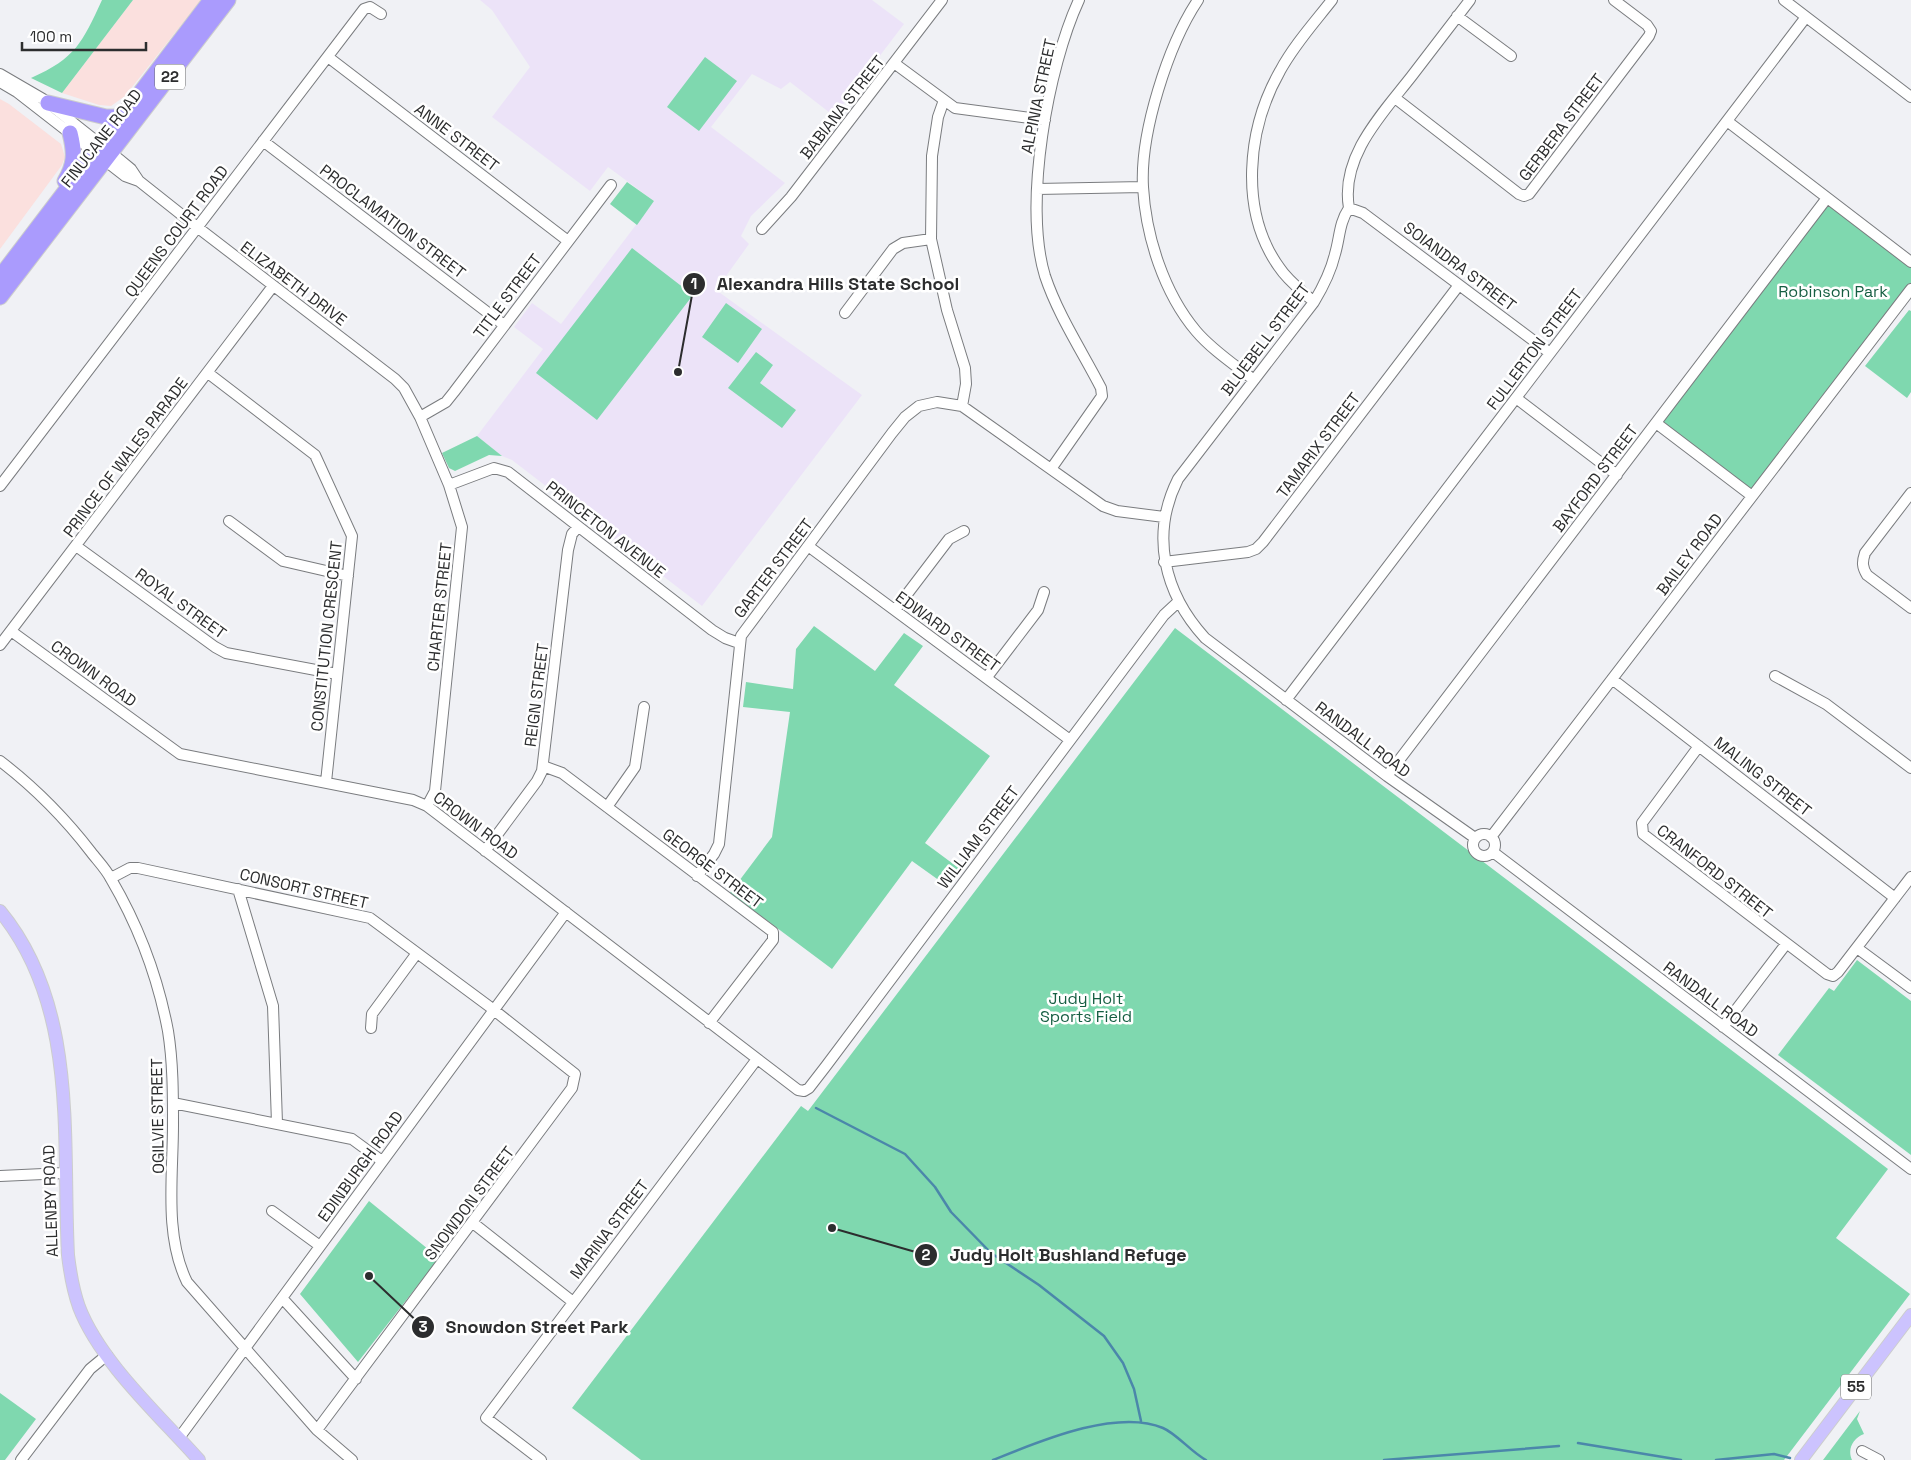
<svg xmlns="http://www.w3.org/2000/svg" width="1911" height="1460" font-family="'Space Grotesk',sans-serif">
  <style>
    .commercial { fill: #fbe0de }
    .education { fill: #ece3f8 }
    .green { fill: #7fd8af }
    .lines { fill: none; stroke-linecap: round; stroke-linejoin: round }
    .stream { stroke: #4b87aa; stroke-width: 2.5 }
    .minor-casing { stroke: #7a7c7f; stroke-width: 12 }
    .major-casing { stroke: #cccdcd; stroke-width: 14 }
    .highway-casing { stroke: #cccdcd; stroke-width: 17 }
    .minor { stroke: #fff; stroke-width: 10 }
    .major { stroke: #ccc3fe; stroke-width: 12 }
    .highway { stroke: #aa9bfd; stroke-width: 15 }
    .labels { text-anchor: middle; stroke-width: 5; stroke-linejoin: round; paint-order: stroke }
    .shield { fill: #fff; stroke: #6b6c6d; stroke-width: 1 }
    .shield-label { font-size: 15px; font-weight: bold; fill: #2c2d2e }
    .street-label { font-size: 16px; fill: #2c2d2e; stroke: #fff }
    .park-label { font-size: 16px; fill: #155e42; stroke: #fff }
    .leader { fill: none; stroke: #2c2d2e; stroke-width: 2 }
    .callout-dot { fill: #2c2d2e; stroke: #fff; stroke-width: 2 }
    .mark-label { font-size: 15px; text-anchor: middle; font-weight: bold; fill: #fff }
    .callout-label { font-size: 18px; text-anchor: middle; font-weight: bold; fill: #2c2d2e; stroke: #fff; stroke-width: 5; stroke-linejoin: round; paint-order: stroke }
  </style>
  <rect width="100%" height="100%" fill="#f0f1f5"/>
  <path class="commercial" d="M 133,0 L 201,0 L 125,96 L 111,106 L 99,105 L 62,93 Z
    M 0,99 L 9,104 L 61,144 L 65,157 L 62,165 L 0,249 Z"/>
  <path class="education" d="M 480,0 L 872,0 L 904,24 L 834,116 L 790,82 L 781,89 L 752,74 L 711,127 L 785,183 L 751,216 L 741,236 L 749,244 L 716,290 L 862,395 L 702,606 L 512,460 L 502,456 L 477,436 L 543,349 L 514,327 L 532,303 L 561,324 L 654,201 L 608,167 L 590,191 L 492,117 L 530,67 L 492,10 Z"/>
  <path class="green" d="M 102,0 L 133,0 L 62,93 L 31,78 C 76,58 82,43 102,0 Z
    M 705,57 L 737,81 L 699,131 L 667,107 Z
    M 627,182 L 654,201 L 637,225 L 610,204 Z
    M 1827,198 L 1911,262 L 1911,289 L 1752,496 L 1656,423 Z
    M 632,248 L 693,295 L 597,420 L 536,373 Z
    M 726,303 L 762,329 L 738,363 L 702,337 Z
    M 1909,310 L 1911,311 L 1911,392 L 1907,398 L 1865,366 Z
    M 756,352 L 773,365 L 760,383 L 796,410 L 782,428 L 728,388 Z
    M 477,436 L 502,456 L 489,455 L 455,471 L 449,468 L 442,453 Z
    M 814,626 L 875,671 L 904,633 L 923,646 L 894,685 L 990,756 L 925,843 L 960,869 L 947,886 L 912,861 L 832,969 L 730,893 L 772,837 L 790,712 L 743,707 L 746,682 L 793,689 L 796,649 Z
    M 1175,628 L 1888,1169 L 1836,1238 L 1910,1294 L 1784,1460 L 641,1460 L 572,1408 L 801,1106 L 808,1111 Z
    M 1857,960 L 1911,1001 L 1911,1155 L 1778,1055 L 1829,988 L 1834,991 Z
    M 369,1201 L 439,1258 L 358,1362 L 300,1294 Z
    M 0,1393 L 36,1419 L 5,1460 L 0,1460 Z
    M 1860,1411 L 1857,1419 L 1864,1434 C 1853,1438 1847,1449 1852,1460 L 1823,1460 Z"/>
  <g class="lines">
    <path class="stream" d="M 816,1108 L 905,1154 L 935,1187 L 951,1212 L 991,1253 L 1039,1285 L 1104,1336 L 1123,1363 L 1134,1389 L 1141,1421
      M 1578,1443 L 1681,1460
      M 993,1460 C 1038,1442 1116,1408 1163,1428 C 1177,1434 1191,1452 1206,1460
      M 1384,1460 L 1559,1446
      M 1716,1460 L 1774,1454 L 1790,1458"/>
    <g class="minor-casing">
      <path id="minor" d="M 1198,0 C 1168,45 1140,133 1143,187 C 1146,237 1164,293 1196,331 C 1212,350 1235,365 1254,380
        M 1470,0 C 1450,26 1431,51 1411,77 C 1382,114 1340,157 1349,208 C 1339,223 1340,237 1335,254 C 1331,271 1323,287 1314,302 L 1178,479 C 1150,535 1164,593 1205,638 L 1387,776 L 1475,838
        M 1784,0 L 1911,97
        M 1457,16 L 1511,56
        M 328,57 L 568,241
        M 894,63 L 955,108 L 1045,120
        M 0,74 L 43,99 L 120,160 L 131,169 L 139,181 L 197,227 L 395,379 L 404,388 L 420,417 L 449,485 L 462,527 L 435,791 L 427,806
        M 0,82 L 17,92 L 125,176 L 139,181
        M 1395,98 L 1519,194 L 1524,196 L 1529,194 L 1649,36 L 1651,31 L 1647,25 L 1614,0
        M 944,100 L 938,117 L 932,156 L 931,239 L 947,310 L 965,368 L 966,384 L 962,406
        M 1727,121 L 1911,262
        M 263,141 L 504,325
        M 1037,189 L 1143,187
        M 1349,208 L 1363,213 L 1550,353
        M 762,229 L 791,197 L 942,0
        M 1314,302 C 1302,291 1288,281 1279,267 C 1239,211 1247,129 1280,71 C 1294,45 1314,23 1332,0
        M 845,313 L 893,249 L 903,243 L 931,239
        M 208,373 L 315,455 L 352,536 L 326,782
        M 1516,398 L 1617,475
        M 420,417 L 446,402 L 454,392 L 611,185
        M 1656,423 L 1752,496
        M 1051,469 L 1102,396 L 1101,388 C 1082,351 1058,315 1045,276 C 1023,204 1048,67 1079,0
        M 449,485 L 494,468 L 508,472 L 712,630 L 725,638 L 739,643
        M 0,486 L 364,9 L 370,7 L 381,14
        M 1911,493 L 1865,553 C 1862,562 1862,567 1867,575 L 1911,608
        M 229,521 L 283,561 L 348,576
        M 76,546 L 215,647 L 226,653 L 337,674
        M 808,546 L 1070,740
        M 1164,562 L 1248,552 L 1256,549 L 1263,542 L 1459,285
        M 895,610 L 949,539 L 964,531
        M 11,631 L 180,754 L 413,800 L 427,806 L 798,1090 L 804,1091 L 809,1088 L 826,1066 L 1164,615 L 1178,602
        M 0,645 L 273,286
        M 1775,676 L 1826,704 L 1911,768
        M 987,677 L 1038,610 L 1044,592
        M 1612,679 L 1895,898
        M 1286,700 L 1806,17
        M 1699,746 L 1642,823 L 1643,834 L 1827,974 L 1833,976 L 1838,972 L 1911,877
        M 0,761 C 34,787 64,817 91,852 C 97,860 106,869 111,879 C 138,925 158,978 168,1031 C 173,1062 173,1094 173,1125 C 173,1176 164,1235 187,1282 L 317,1430 L 352,1460
        M 543,766 L 562,773 L 773,932 L 773,940 L 709,1023
        M 1387,776 L 1827,198
        M 607,807 L 635,767 L 644,707
        M1473 845a11 11 0 1 1 22 0a11 11 0 1 1-22 0Z
        M 1491,837 L 1911,289
        M 485,851 L 537,781 L 542,771 L 568,550 L 572,534 L 578,527
        M 1493,852 L 1911,1169
        M 697,876 L 714,854 L 719,844 L 741,636 L 892,433 L 905,417 L 919,406 L 937,402 L 962,406 L 1103,506 L 1117,511 L 1164,517
        M 111,878 L 130,868 L 138,868 L 370,918 L 490,1007 L 575,1074 L 572,1088 L 317,1430
        M 238,889 L 273,1006 L 277,1123
        M 1857,948 L 1911,988
        M 1723,1027 L 1786,944
        M 371,1028 L 372,1014 L 417,953
        M 173,1103 L 352,1139 L 382,1161
        M 0,1176 L 65,1173
        M 272,1211 L 320,1246
        M 473,1223 L 573,1302
        M 283,1299 L 356,1379
        M 179,1438 L 566,912
        M 1862,1451 L 1879,1460
        M 21,1460 L 90,1369 L 107,1355
        M 541,1460 L 486,1418 L 757,1059"/>
    </g>
    <g class="major-casing">
      <path id="major" d="M 0,911 C 79,1007 62,1139 68,1255 C 70,1272 73,1290 79,1307 C 100,1362 160,1416 199,1460
        M 1801,1460 L 1911,1315"/>
    </g>
    <g class="highway-casing">
      <path id="highway" d="M 48,103 L 106,117 L 122,117
        M 65,181 C 75,164 75,153 70,133
        M 0,277 L 211,0
        M 0,297 L 228,0"/>
    </g>
    <use href="#minor" class="minor"/>
    <use href="#major" class="major"/>
    <use href="#highway" class="highway"/>
  </g>
  <g class="labels">
    <g class="shield">
      <rect x="155" y="64.5" width="30" height="25" rx="4"/>
      <rect x="1841" y="1374.5" width="30" height="25" rx="4"/>
    </g>
    <g class="shield-label">
      <text x="170" y="82">22</text>
      <text x="1856" y="1392">55</text>
    </g>
    <g class="street-label">
      <text transform="translate(1038 96) rotate(-78)" y="6">ALPINIA STREET</text>
      <text transform="translate(842 107) rotate(-52)" y="6">BABIANA STREET</text>
      <text transform="translate(1561 127) rotate(-53)" y="6">GERBERA STREET</text>
      <text transform="translate(457 137) rotate(37)" y="6">ANNE STREET</text>
      <text transform="translate(101 138) rotate(-52)" y="6">FINUCANE ROAD</text>
      <text transform="translate(393 221) rotate(37)" y="6">PROCLAMATION STREET</text>
      <text transform="translate(176 231) rotate(-53)" y="6">QUEENS COURT ROAD</text>
      <text transform="translate(1460 266) rotate(37)" y="6">SOIANDRA STREET</text>
      <text transform="translate(294 283) rotate(37)" y="6">ELIZABETH DRIVE</text>
      <text transform="translate(507 296) rotate(-53)" y="6">TITLE STREET</text>
      <text transform="translate(1265 339) rotate(-53)" y="6">BLUEBELL STREET</text>
      <text transform="translate(1534 349) rotate(-53)" y="6">FULLERTON STREET</text>
      <text transform="translate(1318 445) rotate(-53)" y="6">TAMARIX STREET</text>
      <text transform="translate(125 457) rotate(-53)" y="6">PRINCE OF WALES PARADE</text>
      <text transform="translate(1595 478) rotate(-53)" y="6">BAYFORD STREET</text>
      <text transform="translate(606 529) rotate(38)" y="6">PRINCETON AVENUE</text>
      <text transform="translate(1689 554) rotate(-53)" y="6">BAILEY ROAD</text>
      <text transform="translate(773 568) rotate(-53)" y="6">GARTER STREET</text>
      <text transform="translate(181 603) rotate(36)" y="6">ROYAL STREET</text>
      <text transform="translate(439 607) rotate(-84)" y="6">CHARTER STREET</text>
      <text transform="translate(948 631) rotate(36)" y="6">EDWARD STREET</text>
      <text transform="translate(326 636) rotate(-84)" y="6">CONSTITUTION CRESCENT</text>
      <text transform="translate(94 673) rotate(36)" y="6">CROWN ROAD</text>
      <text transform="translate(536 695) rotate(-83)" y="6">REIGN STREET</text>
      <text transform="translate(1363 739) rotate(37)" y="6">RANDALL ROAD</text>
      <text transform="translate(1763 776) rotate(38)" y="6">MALING STREET</text>
      <text transform="translate(476 825) rotate(37)" y="6">CROWN ROAD</text>
      <text transform="translate(978 837) rotate(-53)" y="6">WILLIAM STREET</text>
      <text transform="translate(713 868) rotate(37)" y="6">GEORGE STREET</text>
      <text transform="translate(1715 871) rotate(38)" y="6">CRANFORD STREET</text>
      <text transform="translate(304 888) rotate(13)" y="6">CONSORT STREET</text>
      <text transform="translate(1711 999) rotate(37)" y="6">RANDALL ROAD</text>
      <text transform="translate(157 1116) rotate(-91)" y="6">OGILVIE STREET</text>
      <text transform="translate(360 1166) rotate(-54)" y="6">EDINBURGH ROAD</text>
      <text transform="translate(50 1201) rotate(-92)" y="6">ALLENBY ROAD</text>
      <text transform="translate(469 1203) rotate(-53)" y="6">SNOWDON STREET</text>
      <text transform="translate(609 1229) rotate(-53)" y="6">MARINA STREET</text>
    </g>
    <g class="park-label">
      <text x="1833" y="297">Robinson Park</text>
      <text x="1086" y="1004">Judy Holt<tspan x="1086" dy="18">Sports Field</tspan></text>
    </g>
  </g>
  <path class="leader" d="M678 372L694 284M832 1228L926 1255M369 1276L423 1327"/>
  <g class="callout-dot">
    <circle cx="678" cy="372" r="5"/>
    <circle cx="832" cy="1228" r="5"/>
    <circle cx="369" cy="1276" r="5"/>
    <circle cx="694" cy="284" r="12"/>
    <circle cx="926" cy="1255" r="12"/>
    <circle cx="423" cy="1327" r="12"/>
  </g>
  <g class="mark-label">
    <text x="694" y="289">1</text>
    <text x="926" y="1260">2</text>
    <text x="423" y="1332">3</text>
  </g>
  <g class="callout-label">
    <text x="838" y="290">Alexandra Hills State School</text>
    <text x="1068" y="1261">Judy Holt Bushland Refuge</text>
    <text x="537" y="1333">Snowdon Street Park</text>
  </g>
  <path d="M22 42v8h124v-8" fill="none" stroke="#2c2d2e" stroke-width="2.5"/>
  <text x="30" y="42" font-size="15" fill="#2c2d2e" stroke="#ffffff" stroke-width="4" paint-order="stroke">100 m</text>
</svg>
